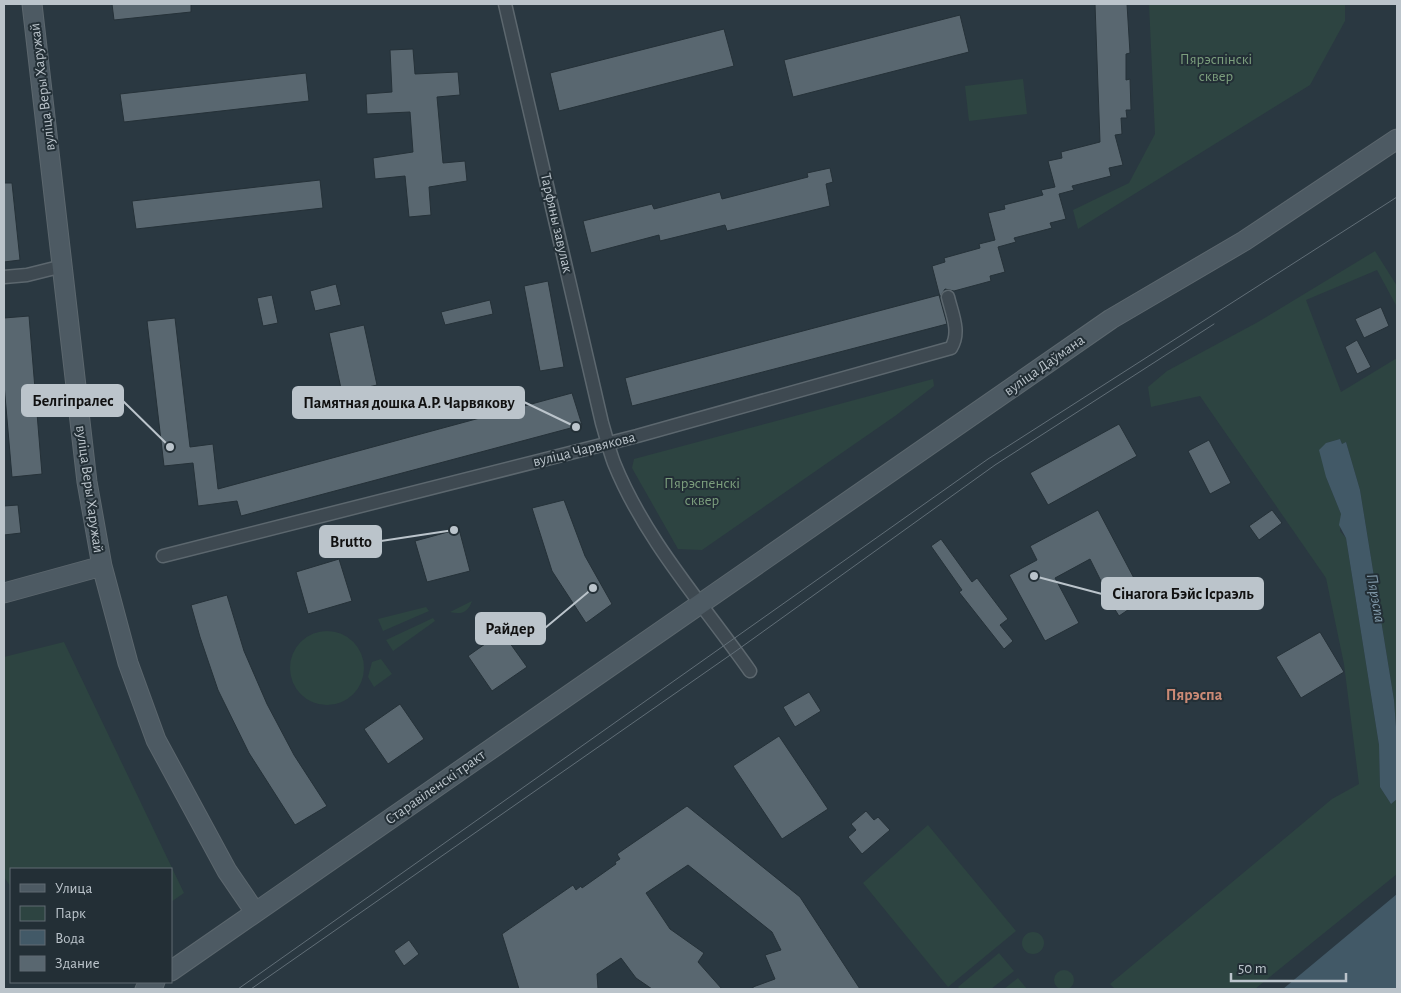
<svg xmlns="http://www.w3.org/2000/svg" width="1401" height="993" font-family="'Alegreya Sans',sans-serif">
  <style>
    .green { fill: #2d4441 }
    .water { fill: #425967 }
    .building { fill: #596770; stroke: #253138 }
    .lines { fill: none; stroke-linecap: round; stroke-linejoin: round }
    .minor-casing { stroke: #5c676e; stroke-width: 15 }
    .secondary-casing { stroke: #5c676e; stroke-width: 21 }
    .minor { stroke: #3e4951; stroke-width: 12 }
    .secondary { stroke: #4d5a63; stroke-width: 19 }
    .tram { stroke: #616e77; stroke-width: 1 }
    .labels { text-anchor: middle; stroke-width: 4; stroke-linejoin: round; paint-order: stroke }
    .park-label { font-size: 15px; fill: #7c9e7d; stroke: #232f36 }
    .street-label { font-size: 15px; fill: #bbc4cb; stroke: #232f36 }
    .water-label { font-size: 16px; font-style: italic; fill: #8099aa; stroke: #232f36 }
    .neighbourhood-label { font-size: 16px; font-weight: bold; fill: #cb8a75; stroke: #232f36 }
    .leader { fill: none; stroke: #bbc4cb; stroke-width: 2 }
    .callout-dot { fill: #bbc4cb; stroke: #232f36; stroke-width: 2 }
    .callout { fill: #bbc4cb; stroke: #bbc4cb; stroke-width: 2 }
    .callout-label { font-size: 16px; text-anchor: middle; font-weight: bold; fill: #111 }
  </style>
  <rect width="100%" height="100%" fill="#2a3841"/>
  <path class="green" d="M 1149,4 L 1345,4 L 1345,21 L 1310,85 L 1078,229 L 1073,210 L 1129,183 L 1155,134 Z
    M 1023,79 L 1027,114 L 969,121 L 965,86 Z
    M 1375,251 L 1397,286 L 1397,307 L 1377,270 L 1306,300 L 1341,392 L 1397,358 L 1397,740 L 1394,700 L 1360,490 L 1346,442 L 1342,444 L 1340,439 L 1326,443 L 1326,477 L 1341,514 L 1340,531 L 1346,538 L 1379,745 L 1380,787 L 1391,804 L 1397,799 L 1397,874 L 1255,989 L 1115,989 L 1110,984 L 1332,799 L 1359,784 L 1344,664 L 1326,578 L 1200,396 L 1151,407 L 1148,387 L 1167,371 L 1258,322 Z
    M 933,379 L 934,386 L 895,416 L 702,550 L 678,549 L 632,468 L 634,459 Z
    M 472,601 C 468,612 462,615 450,612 Z
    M 426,607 L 429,611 L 383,631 L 378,619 Z
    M 433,618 L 435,621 L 393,651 L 386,640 Z
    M290 668a37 37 0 1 1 74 0a37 37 0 1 1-74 0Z
    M 64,642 L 184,893 L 171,902 L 171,869 L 11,869 L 11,887 L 4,877 L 4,657 Z
    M 381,659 L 392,674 L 374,687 L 368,677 L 372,662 Z
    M 928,825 L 1016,931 L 948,987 L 863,883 Z
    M1022 943a11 11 0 1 1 22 0a11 11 0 1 1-22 0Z
    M 999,953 L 1014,971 L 991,989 L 960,989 L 958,987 Z
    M1054 980a10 10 0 1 1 20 0a10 10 0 1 1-20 0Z
    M 1018,978 L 1027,989 L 1004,989 Z"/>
  <path class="water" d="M 1340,439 L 1342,444 L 1346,442 L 1360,490 L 1394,700 L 1397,740 L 1397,799 L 1391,804 L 1380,787 L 1379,745 L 1346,538 L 1339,525 L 1341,514 L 1326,477 L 1319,450 L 1326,443 Z
    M 1397,894 L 1397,989 L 1283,989 Z"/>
  <path class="building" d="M 112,4 L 191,4 L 191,12 L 114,20 Z
    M 1095,4 L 1127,4 L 1130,53 L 1126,54 L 1126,80 L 1130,79 L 1131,110 L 1126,110 L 1127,118 L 1121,118 L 1122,134 L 1115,135 L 1123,165 L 1109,168 L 1111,176 L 1072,186 L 1074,190 L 1059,194 L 1066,219 L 1050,223 L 1052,228 L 1014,238 L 1016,242 L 998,247 L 1005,272 L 990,276 L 991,281 L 954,291 L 945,289 L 940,297 L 932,266 L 945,262 L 944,258 L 980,248 L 979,244 L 995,240 L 988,213 L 1005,209 L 1004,205 L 1043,195 L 1041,190 L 1055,187 L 1048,161 L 1062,158 L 1061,152 L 1100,142 Z
    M 960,15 L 969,52 L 793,97 L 784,60 Z
    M 724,29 L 734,66 L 559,111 L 550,73 Z
    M 413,49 L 415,74 L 458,72 L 460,95 L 437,97 L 443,163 L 465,161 L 467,181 L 429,187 L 431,215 L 409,217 L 405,176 L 375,179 L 373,158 L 413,152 L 410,112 L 367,114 L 366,94 L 392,92 L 390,50 Z
    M 306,73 L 309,101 L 124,122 L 120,94 Z
    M 830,168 L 833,182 L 826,184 L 830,206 L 727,231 L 725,225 L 660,241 L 659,235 L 591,253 L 583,221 L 652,204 L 654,209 L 720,192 L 722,199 L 808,177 L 807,173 Z
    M 320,180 L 323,208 L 136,229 L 132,201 Z
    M 4,183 L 12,183 L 20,260 L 4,262 Z
    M 548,281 L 564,367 L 540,371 L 524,286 Z
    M 336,284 L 341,305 L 315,311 L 310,291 Z
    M 272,295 L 278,323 L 263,326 L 257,298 Z
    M 939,295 L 947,324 L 632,406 L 625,378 Z
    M 490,300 L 493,314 L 445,325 L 441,312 Z
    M 1381,307 L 1389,326 L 1364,338 L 1355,319 Z
    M 29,316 L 42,474 L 12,477 L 4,384 L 4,318 Z
    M 175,318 L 190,447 L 213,444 L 218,489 L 572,393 L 582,425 L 241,516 L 237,501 L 198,506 L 193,463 L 164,466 L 147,321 Z
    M 364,325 L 377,385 L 342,393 L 329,333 Z
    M 1357,340 L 1371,367 L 1357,374 L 1345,347 Z
    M 1119,424 L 1137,456 L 1048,505 L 1030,473 Z
    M 1209,440 L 1231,483 L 1210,494 L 1188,451 Z
    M 564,500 L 585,556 L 612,604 L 586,623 L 552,571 L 532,508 Z
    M 18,505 L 21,533 L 4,535 L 4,506 Z
    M 1098,510 L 1136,582 L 1147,597 L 1119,616 L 1109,600 L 1110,599 L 1090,559 L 1055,578 L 1079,623 L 1045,641 L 1009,575 L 1037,560 L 1030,546 Z
    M 1272,510 L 1282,523 L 1259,540 L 1249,526 Z
    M 459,529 L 470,571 L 427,582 L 415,541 Z
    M 941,539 L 972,582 L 977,578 L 1008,619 L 1000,625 L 1013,641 L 1004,649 L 959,592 L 962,590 L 931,546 Z
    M 339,559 L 352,601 L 308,614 L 296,572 Z
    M 227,595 L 244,651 L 267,704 L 294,755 L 327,806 L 295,825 L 249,753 L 218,690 L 200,637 L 191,605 Z
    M 502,632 L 527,667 L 492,691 L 468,656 Z
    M 1320,632 L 1344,672 L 1301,698 L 1276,657 Z
    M 809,692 L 821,711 L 795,727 L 783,707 Z
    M 400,704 L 424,739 L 388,764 L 364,729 Z
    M 779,736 L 828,809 L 782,839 L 733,766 Z
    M 687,806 L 800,897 L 860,989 L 753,989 L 753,987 L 775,979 L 765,955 L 781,950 L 772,932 L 688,865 L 646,893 L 670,929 L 704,953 L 698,962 L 722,989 L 652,989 L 636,978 L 621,958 L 597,974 L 598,989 L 519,989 L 502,934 L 573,885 L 576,890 L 581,886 L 582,888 L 616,864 L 615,862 L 620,859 L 617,854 Z
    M 866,811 L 874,820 L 878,817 L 890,830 L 862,854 L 848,837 L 856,830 L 851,824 Z
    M 409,940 L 419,954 L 404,966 L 394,951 Z"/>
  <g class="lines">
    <g class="minor-casing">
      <path id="minor" d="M 505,4 L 602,423 C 606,436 609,450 614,463 C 645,540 703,604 750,671
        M 4,277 L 27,275 L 63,266
        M 163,556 L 637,436 L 951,348 C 961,332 952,314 948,297"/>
    </g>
    <g class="secondary-casing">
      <path id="secondary" d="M 32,4 L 87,482 L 102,566 L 128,663 L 156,740 L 227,871 L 255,912
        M 4,593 L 102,566
        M 171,971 L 1111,319 L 1244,241 L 1397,139
        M 145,989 L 155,982"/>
    </g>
    <use href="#minor" class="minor"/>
    <use href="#secondary" class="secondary"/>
    <path class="tram" d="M 238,989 L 988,459 L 1397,197
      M 251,989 L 736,651 L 995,465 L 1214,324"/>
  </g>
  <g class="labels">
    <g class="park-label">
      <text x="1216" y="64">Пярэспінскі<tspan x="1216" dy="17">сквер</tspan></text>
      <text x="702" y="488">Пярэспенскі<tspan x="702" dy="17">сквер</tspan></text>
    </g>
    <g class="street-label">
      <text transform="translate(42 87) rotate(-97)" y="5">вуліца Веры Харужай</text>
      <text transform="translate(557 223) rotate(77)" y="5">Тарфяны завулак</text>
      <text transform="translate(1044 365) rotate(-35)" y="5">вуліца Даўмана</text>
      <text transform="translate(584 449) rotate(-14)" y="5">вуліца Чарвякова</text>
      <text transform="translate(90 489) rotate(82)" y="5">вуліца Веры Харужай</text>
      <text transform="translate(435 787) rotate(-35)" y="5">Старавіленскі тракт</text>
    </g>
    <g class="water-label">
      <text transform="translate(1377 598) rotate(80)" y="6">Пярэспа</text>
    </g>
    <g class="neighbourhood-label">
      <text x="1194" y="700">Пярэспа</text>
    </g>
  </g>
  <path class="leader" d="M170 447L123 401M576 427L524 402M454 530L381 541M1034 576L1102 594M593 588L545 628"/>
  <g class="callout-dot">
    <circle cx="170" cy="447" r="5"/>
    <circle cx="576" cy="427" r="5"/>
    <circle cx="454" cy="530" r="5"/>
    <circle cx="1034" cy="576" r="5"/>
    <circle cx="593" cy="588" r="5"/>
  </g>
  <g class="callout">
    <rect x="22" y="385" width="101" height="31" rx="5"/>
    <rect x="293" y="387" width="231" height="31" rx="5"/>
    <rect x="320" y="526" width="61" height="31" rx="5"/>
    <rect x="1102" y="578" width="161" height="31" rx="5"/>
    <rect x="476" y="613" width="69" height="31" rx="5"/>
  </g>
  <g class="callout-label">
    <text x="73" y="406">Белгіпралес</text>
    <text x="409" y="408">Памятная дошка А.Р. Чарвякову</text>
    <text x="351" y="547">Brutto</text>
    <text x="1183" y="599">Сінагога Бэйс Ісраэль</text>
    <text x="510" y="634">Райдер</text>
  </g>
  <rect width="1401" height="993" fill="none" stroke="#bbc4cb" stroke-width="10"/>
  <rect x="10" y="868" width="162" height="115" fill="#232f36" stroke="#606b72"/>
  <rect x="20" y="884" width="25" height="8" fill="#4d5a63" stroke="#606b72"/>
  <text x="55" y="893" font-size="15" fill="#bbc4cb">Улица</text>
  <rect x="20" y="906" width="25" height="15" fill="#2d4441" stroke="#606b72"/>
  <text x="55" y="918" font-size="15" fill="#bbc4cb">Парк</text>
  <rect x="20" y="930" width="25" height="15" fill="#425967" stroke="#606b72"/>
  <text x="55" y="943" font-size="15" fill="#bbc4cb">Вода</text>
  <rect x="20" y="956" width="25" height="15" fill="#596770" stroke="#606b72"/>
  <text x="55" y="968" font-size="15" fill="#bbc4cb">Здание</text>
  <path d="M1231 973v8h115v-8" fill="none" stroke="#bbc4cb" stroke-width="2.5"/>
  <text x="1238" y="973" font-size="15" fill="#bbc4cb" stroke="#232f36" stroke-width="4" paint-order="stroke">50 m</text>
</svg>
